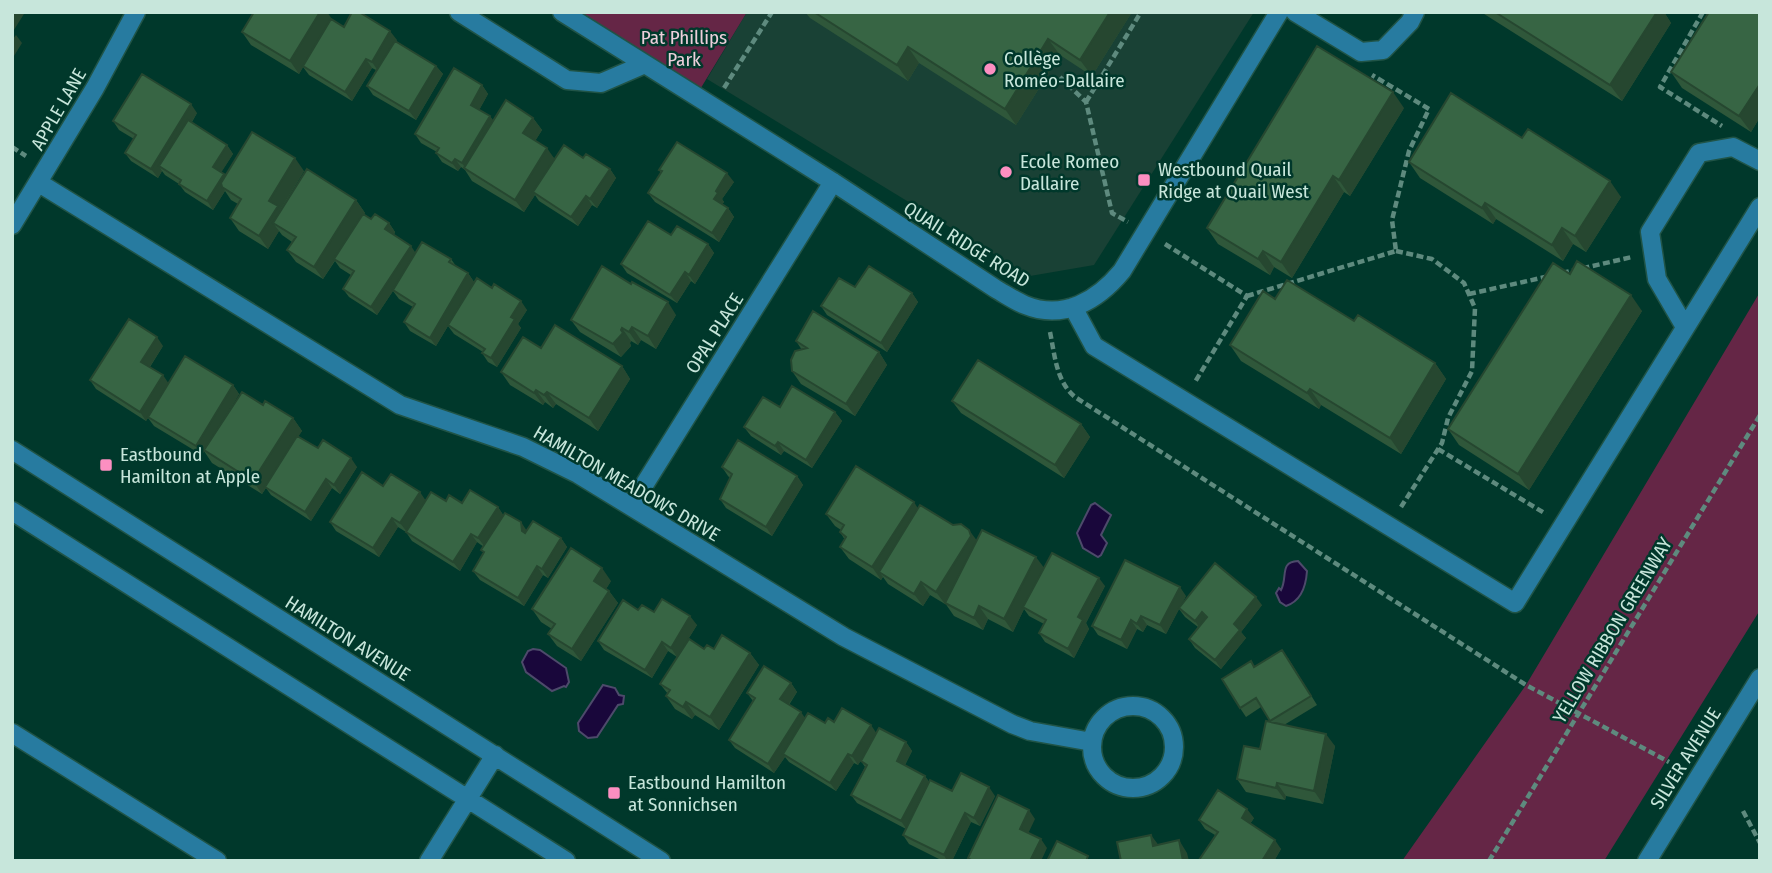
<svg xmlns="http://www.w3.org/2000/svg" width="1772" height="873" font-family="'Fira Sans Condensed',sans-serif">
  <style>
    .built { fill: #194135 }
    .green { fill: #652646 }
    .water { fill: #19073b; stroke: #4d4a6b; stroke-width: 2 }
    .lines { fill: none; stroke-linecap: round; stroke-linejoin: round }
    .minor-casing { stroke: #205447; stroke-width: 21 }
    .path { stroke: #5e8a7e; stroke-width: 4.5; stroke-dasharray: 7 3.5; stroke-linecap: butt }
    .minor { stroke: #277ba0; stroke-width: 18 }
    .wall { fill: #2f573a }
    .shaded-wall { fill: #264730 }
    .building { fill: #376544; stroke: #264730; stroke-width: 2 }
    .poi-dot { fill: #fc8fc1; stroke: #00382b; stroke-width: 2.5 }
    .labels { text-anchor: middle; stroke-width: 5; stroke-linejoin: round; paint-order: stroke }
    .park-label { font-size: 19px; fill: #edcfdb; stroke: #00382b }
    .poi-label { font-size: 19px; fill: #c7e6db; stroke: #00382b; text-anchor: start }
    .street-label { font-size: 19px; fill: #c7e6db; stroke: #00382b }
  </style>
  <rect width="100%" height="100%" fill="#00382b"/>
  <path class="built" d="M 747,12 L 1254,12 L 1094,265 L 1030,276 L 707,79 Z"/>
  <path class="green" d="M 562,12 L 747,12 L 696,96 Z
    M 1760,292 L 1760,610 L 1604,861 L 1402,861 L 1526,685 Z"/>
  <path class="water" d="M 1095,503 L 1111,515 L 1101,535 L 1107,543 L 1101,555 L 1098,557 L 1083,548 L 1077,533 L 1091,505 Z
    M 1298,561 L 1307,571 C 1306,586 1301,601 1286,606 L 1280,602 L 1276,593 L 1279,588 L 1281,590 C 1288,577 1279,562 1298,561 Z
    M 533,649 L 540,650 L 566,668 L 569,682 L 566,687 L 564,686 L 552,691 L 526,672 L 522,662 L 528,651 Z
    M 603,685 L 615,688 L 619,695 L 624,696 L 623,704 L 618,705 L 597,737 L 588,738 L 579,731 L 578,723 Z"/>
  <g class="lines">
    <g class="minor-casing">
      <path id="minor" d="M 459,12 L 567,80 L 601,83 L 645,64
        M 562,12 L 833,182 L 996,289 C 1005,294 1015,301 1025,305 C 1064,321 1098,300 1122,271 L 1279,12
        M 1295,12 L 1361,52 L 1383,50 L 1410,22 L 1415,12
        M 39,183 L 400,405 L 523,447 L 578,474 L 844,637 L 1012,724 L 1030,731 L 1092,742
        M 12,225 L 95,88 L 136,12
        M 1073,307 L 1094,346 L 1515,603 L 1760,207
        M 1685,327 L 1657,279 L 1650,232 L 1699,153 L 1733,147 L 1760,161
        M 12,450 L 661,861
        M 631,506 L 833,182
        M 12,511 L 566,861
        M1092 747a41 41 0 1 1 82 0a41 41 0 1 1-82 0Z
        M 12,733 L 217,861
        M 429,861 L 495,755
        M 1647,861 L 1760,678"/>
    </g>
    <path class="path" d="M 1703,12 L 1660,87 L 1722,126
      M 1060,77 L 1086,102 L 1112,213 L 1128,222
      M 724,88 L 772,12
      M 1086,102 L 1141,12
      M 12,147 L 26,156
      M 1165,244 L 1247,296 L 1195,382
      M 1396,251 L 1432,259 L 1464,283 L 1475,308 L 1472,371 L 1448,418 L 1442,443 L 1401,507
      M 1562,273 L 1632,257
      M 1469,294 L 1550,276
      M 1247,296 L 1396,251 L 1392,220 L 1409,151 L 1429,109 L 1372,75
      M 1050,332 C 1055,356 1056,381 1075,397 L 1526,685 L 1669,762
      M 1438,449 L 1546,514
      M 1743,811 L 1760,843
      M 1489,861 L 1760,415"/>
    <use href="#minor" class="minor"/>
  </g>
  <path class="wall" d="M 805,12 L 1132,12 L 1092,76 L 1060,55 L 1016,125 L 919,63 L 908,81 L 810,18 Z
    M 1481,12 L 1664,12 L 1671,23 L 1622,101 Z
    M 1760,12 L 1760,117 L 1751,132 L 1682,88 L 1671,72 Z
    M 332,19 L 344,27 L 397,40 L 396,41 L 436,66 L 443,74 L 416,120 L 373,95 L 367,86 L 376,70 L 372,68 L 352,101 L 309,75 L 303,67 L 299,74 L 251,45 L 242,32 Z
    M 482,85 L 488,94 L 479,110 L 490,116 L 493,121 L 533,118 L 542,130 L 535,141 L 555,159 L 583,158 L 610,169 L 616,178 L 597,208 L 592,205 L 578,226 L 539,201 L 535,195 L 524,212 L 472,181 L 465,170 L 461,167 L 458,171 L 442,162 L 436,153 L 437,152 L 421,143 L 415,134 Z
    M 1404,108 L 1350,196 L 1344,192 L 1292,278 L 1274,267 L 1270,275 L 1218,244 L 1207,228 Z
    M 197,113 L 192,122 L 227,145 L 233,154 L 221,172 L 225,176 L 304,171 L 281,210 L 356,200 L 365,213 L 364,214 L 371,219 L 389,223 L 395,232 L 394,235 L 415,253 L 451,259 L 456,266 L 468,273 L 474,282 L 527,310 L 518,324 L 521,328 L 497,367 L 488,362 L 482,353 L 483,352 L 454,334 L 448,326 L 436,346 L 410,331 L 404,322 L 413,307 L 399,299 L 393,291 L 377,315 L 349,297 L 343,289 L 351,275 L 340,268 L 335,261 L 323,279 L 296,262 L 287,250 L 292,242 L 282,235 L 279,231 L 268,249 L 239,231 L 230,218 L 238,204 L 231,200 L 225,191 L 213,210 L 185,192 L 179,184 L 165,175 L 162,171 L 158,178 L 131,161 L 125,153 L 134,139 L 119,130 L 113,121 Z
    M 1522,138 L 1621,197 L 1586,252 L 1573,244 L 1563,261 L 1496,219 L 1493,224 L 1420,178 L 1409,162 Z
    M 659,170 L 734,182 L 722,199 L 724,202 L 722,204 L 728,208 L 734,217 L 719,242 L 655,202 L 648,193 L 661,173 Z
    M 671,235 L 708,244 L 714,253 L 695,284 L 691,281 L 677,303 L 627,273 L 621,264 Z
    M 1570,274 L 1642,311 L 1529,490 L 1459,445 L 1448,429 Z
    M 855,287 L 912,293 L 918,302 L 887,352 L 827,315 L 821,306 Z
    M 1275,299 L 1354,321 L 1435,363 L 1446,379 L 1401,454 L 1321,405 L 1319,409 L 1241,361 L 1230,345 Z
    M 676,315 L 656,349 L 641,340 L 638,345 L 631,341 L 630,343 L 631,346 L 621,357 L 580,332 L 571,320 Z
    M 796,341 L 879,352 L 887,365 L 855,416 L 801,384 L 792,371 L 802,350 Z
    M 163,346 L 150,367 L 169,384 L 233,385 L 239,394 L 221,425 L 263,405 L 293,418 L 302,431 L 298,436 L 318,448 L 357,467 L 340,494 L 332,488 L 311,521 L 271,495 L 266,488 L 262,494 L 212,463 L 204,451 L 202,455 L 154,426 L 148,418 L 146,421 L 96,389 L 90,380 Z
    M 541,348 L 622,366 L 630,379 L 598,431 L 556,404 L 553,408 L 545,402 L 543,405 L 510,385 L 501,372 Z
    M 952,401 L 1081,424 L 1090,437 L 1064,478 L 961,413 Z
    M 780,407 L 835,412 L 842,421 L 812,468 L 784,451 L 781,455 L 751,436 L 744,427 Z
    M 722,467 L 797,476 L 803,485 L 772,536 L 726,508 L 720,499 L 730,478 L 728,476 Z
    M 383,486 L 426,500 L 446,501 L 498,507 L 503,515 L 527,531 L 561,538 L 567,547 L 548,578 L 543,575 L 524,606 L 480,580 L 473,571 L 484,553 L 481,550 L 484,547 L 477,542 L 460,571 L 412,541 L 406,532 L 398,527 L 379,557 L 336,531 L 330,522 Z
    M 918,509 L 977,541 L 1044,568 L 1105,586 L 1086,623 L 1089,629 L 1074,658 L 1045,642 L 1039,633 L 1044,624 L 1029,616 L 1024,609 L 1013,632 L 988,619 L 983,630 L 954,616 L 945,603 L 945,604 L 930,595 L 923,606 L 888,584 L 883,577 L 881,580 L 849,559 L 840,547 L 845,540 L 840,532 L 841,530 L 835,526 L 826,514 Z
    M 611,581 L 606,589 L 609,591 L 618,603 L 581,661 L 557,646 L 548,634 L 552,629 L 541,622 L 532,609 Z
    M 1186,596 L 1181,605 L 1262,605 L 1241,632 L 1246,638 L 1221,669 L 1195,648 L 1189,639 L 1198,627 L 1185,617 L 1179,609 L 1166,634 L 1147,625 L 1143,632 L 1137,629 L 1127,649 L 1098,635 L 1092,626 Z
    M 638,610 L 654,612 L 697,625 L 677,657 L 668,651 L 652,678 L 604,650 L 598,641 Z
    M 704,649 L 750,653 L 759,665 L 719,730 L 695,715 L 692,719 L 675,709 L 666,696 L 668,694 L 660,684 Z
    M 1288,658 L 1317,705 L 1284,725 L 1335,746 L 1323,804 L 1286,796 L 1285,800 L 1246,792 L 1237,779 L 1260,749 L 1271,722 L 1261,707 L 1246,717 L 1240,708 L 1255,667 Z
    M 791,683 L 797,692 L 789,705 L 805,718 L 825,723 L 834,722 L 876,733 L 906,742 L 912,751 L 905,765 L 925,776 L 929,782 L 952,791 L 995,796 L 980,826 L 971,822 L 952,861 L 943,861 L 909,844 L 903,835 L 906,829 L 857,803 L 851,795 L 865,767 L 861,761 L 865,754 L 858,765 L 854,763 L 836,791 L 789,762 L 785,757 L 774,773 L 735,748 L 729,740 L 753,701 L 747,693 Z
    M 1254,818 L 1250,824 L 1281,849 L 1274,861 L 1200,861 L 1215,835 L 1205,829 L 1199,820 Z"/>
  <path class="shaded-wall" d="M 14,12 L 23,12 L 24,14 L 12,33 L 12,14 Z
    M 320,12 L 327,12 L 332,19 L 299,74 L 290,61 Z
    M 1110,12 L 1132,12 L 1092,76 L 1080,60 Z
    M 1657,12 L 1664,12 L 1671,23 L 1622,101 L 1610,85 Z
    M 390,31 L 397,40 L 378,71 L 372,62 Z
    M 16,35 L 22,43 L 14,56 L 12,54 L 12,40 Z
    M 1048,39 L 1060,55 L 1016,125 L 1005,109 Z
    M 908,47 L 919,63 L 908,81 L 897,65 Z
    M 366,59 L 372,68 L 352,101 L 345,92 Z
    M 436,66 L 443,74 L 416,120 L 409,111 Z
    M 1760,84 L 1760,117 L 1751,132 L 1739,116 Z
    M 482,85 L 488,94 L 477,114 L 471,105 Z
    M 1393,92 L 1404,108 L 1350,196 L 1339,180 Z
    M 191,104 L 197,113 L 163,169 L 159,166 L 162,171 L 158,178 L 151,169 Z
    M 490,116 L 496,124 L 468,172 L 462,163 Z
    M 533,118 L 542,130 L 532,146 L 523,133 Z
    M 227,145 L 233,154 L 219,176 L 213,167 Z
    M 547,148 L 556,161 L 533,192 L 535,195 L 524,212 L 515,200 Z
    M 295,158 L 304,171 L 280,210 L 286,218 L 273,223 L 279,231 L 268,249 L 259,236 L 269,201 Z
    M 455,159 L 461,167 L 458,171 L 452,163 Z
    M 610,169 L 616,178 L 597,208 L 590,199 Z
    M 727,173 L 734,182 L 722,199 L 724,202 L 720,208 L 714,199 L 716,191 Z
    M 224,174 L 230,183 L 222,187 L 225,191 L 213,210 L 207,201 Z
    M 1333,176 L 1344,192 L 1292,278 L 1281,262 Z
    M 1610,181 L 1621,197 L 1586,252 L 1575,236 Z
    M 586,196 L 592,205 L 578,226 L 571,217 Z
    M 356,200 L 365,213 L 323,279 L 314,267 Z
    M 1485,203 L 1496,219 L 1493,224 L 1482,208 Z
    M 728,208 L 734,217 L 719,242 L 712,233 Z
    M 389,223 L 395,232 L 392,238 L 385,229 Z
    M 1562,228 L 1573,244 L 1563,261 L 1552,245 Z
    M 708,244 L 714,253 L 695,284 L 689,275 Z
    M 411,246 L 417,255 L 377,315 L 371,307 Z
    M 1263,251 L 1274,267 L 1270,275 L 1258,259 Z
    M 685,272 L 691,281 L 677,303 L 670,295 Z
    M 468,273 L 474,282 L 436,346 L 430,338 Z
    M 912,293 L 918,302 L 887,352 L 881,343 Z
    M 1631,295 L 1642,311 L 1529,490 L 1518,474 Z
    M 521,301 L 527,310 L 518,324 L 521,328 L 497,367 L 491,358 L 511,317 Z
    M 668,302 L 676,315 L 656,349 L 648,336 Z
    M 632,327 L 641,340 L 638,345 L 629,332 Z
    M 622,328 L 631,341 L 630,343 L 631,346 L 621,357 L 613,344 Z
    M 157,337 L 163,346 L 147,371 L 141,362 Z
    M 879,352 L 887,365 L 855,416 L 846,404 Z
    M 1435,363 L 1446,379 L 1401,454 L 1390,438 Z
    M 622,366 L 630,379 L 598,431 L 589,418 Z
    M 163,375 L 169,384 L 146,421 L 140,412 Z
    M 233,385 L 239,394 L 202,455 L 196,446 Z
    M 1310,389 L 1321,405 L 1319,409 L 1307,393 Z
    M 536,390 L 545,402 L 543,405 L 534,393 Z
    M 547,392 L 556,404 L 553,408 L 544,395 Z
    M 835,412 L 842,421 L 812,468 L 806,460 Z
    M 293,418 L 302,431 L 262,494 L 253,481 Z
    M 1081,424 L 1090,437 L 1064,478 L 1055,465 Z
    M 778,442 L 784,451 L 781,455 L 775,446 Z
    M 351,458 L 357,467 L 340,494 L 334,485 Z
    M 797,476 L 803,485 L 772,536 L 766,527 Z
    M 326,479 L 332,488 L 311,521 L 305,512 Z
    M 420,492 L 426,501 L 407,532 L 400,523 Z
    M 914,502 L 922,515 L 879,572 L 883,577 L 881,580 L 872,567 Z
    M 498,507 L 504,516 L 485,547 L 478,538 Z
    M 392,518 L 398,527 L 379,557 L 373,548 Z
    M 521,522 L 527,531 L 528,540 L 522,531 Z
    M 969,530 L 978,542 L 980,549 L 945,604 L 936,592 Z
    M 471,534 L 477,542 L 460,571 L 453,562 Z
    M 561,538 L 567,547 L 548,578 L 542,569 Z
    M 1036,557 L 1045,569 L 1023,607 L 1024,609 L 1013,632 L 1004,619 Z
    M 537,566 L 543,575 L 524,606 L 518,598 Z
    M 602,568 L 611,581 L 603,594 L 594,581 Z
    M 1099,578 L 1105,586 L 1086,623 L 1089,629 L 1074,658 L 1068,649 L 1078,617 Z
    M 921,582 L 930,595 L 923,606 L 914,594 Z
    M 1180,587 L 1186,596 L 1166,634 L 1160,625 Z
    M 609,591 L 618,603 L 581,661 L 572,649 Z
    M 1256,597 L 1262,605 L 1241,632 L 1246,638 L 1221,669 L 1215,660 L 1234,624 Z
    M 979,606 L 988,619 L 983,630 L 974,618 Z
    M 1202,612 L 1208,621 L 1201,630 L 1195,621 Z
    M 690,616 L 697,625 L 677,657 L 671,648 Z
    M 1141,616 L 1147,625 L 1143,632 L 1137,624 Z
    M 1131,620 L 1137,629 L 1127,649 L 1121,640 Z
    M 662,642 L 668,651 L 652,678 L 645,670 Z
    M 750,653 L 759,665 L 719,730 L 710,717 Z
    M 791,683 L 797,692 L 786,708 L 780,699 Z
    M 686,702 L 695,715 L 692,719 L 683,707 Z
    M 801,712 L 807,721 L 783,754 L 785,757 L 774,773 L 768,764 Z
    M 871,725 L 877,734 L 858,765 L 852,756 Z
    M 1326,734 L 1335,746 L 1323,804 L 1314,791 Z
    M 906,742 L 912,751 L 903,769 L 897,761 Z
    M 848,754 L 854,763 L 836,791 L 830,783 Z
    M 925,776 L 931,785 L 907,830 L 901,821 Z
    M 1277,783 L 1286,796 L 1285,800 L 1276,788 Z
    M 989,787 L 995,796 L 980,826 L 974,818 Z
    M 1247,809 L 1254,818 L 1248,827 L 1242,818 Z
    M 1029,810 L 1035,819 L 1026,838 L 1020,829 Z
    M 965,813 L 971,822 L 952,861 L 947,861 L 944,855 Z
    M 1151,835 L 1160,847 L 1153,846 Z
    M 1041,839 L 1047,848 L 1041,861 L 1030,861 Z
    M 1179,840 L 1187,853 L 1189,861 L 1183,861 Z
    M 1275,840 L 1281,849 L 1274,861 L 1262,861 Z"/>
  <path class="building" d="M 254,12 L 320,12 L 290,61 L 242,32 Z
    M 352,12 L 359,12 L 390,31 L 372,62 L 366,59 L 345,92 L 303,66 L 331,19 L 344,27 Z
    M 814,12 L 1110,12 L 1080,60 L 1048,39 L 1005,109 L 908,47 L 897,65 Z
    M 1495,12 L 1657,12 L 1610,85 Z
    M 1709,12 L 1760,12 L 1760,84 L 1739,116 L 1671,72 Z
    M 395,41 L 436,66 L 409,111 L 367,86 Z
    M 1317,46 L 1393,92 L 1339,180 L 1333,176 L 1281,262 L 1263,251 L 1258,259 L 1207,228 Z
    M 454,68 L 482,85 L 471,105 L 490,116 L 462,163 L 455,159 L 452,163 L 436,153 L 439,148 L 415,134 Z
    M 142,74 L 191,104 L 151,169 L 125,153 L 136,135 L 113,121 Z
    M 1451,93 L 1522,138 L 1528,129 L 1610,181 L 1575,236 L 1562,228 L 1552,245 L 1485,203 L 1482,208 L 1409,162 Z
    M 506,100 L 533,118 L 523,133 L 547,148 L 515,200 L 464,168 Z
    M 188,120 L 227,145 L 213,167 L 224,174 L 207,201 L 179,184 L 181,180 L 159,166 Z
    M 252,132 L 295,158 L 269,201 L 278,206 L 259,236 L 230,218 L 241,199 L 222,187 L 221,183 Z
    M 677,142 L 727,173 L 716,191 L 718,193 L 714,199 L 728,208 L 712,233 L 648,193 L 662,171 L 659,170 Z
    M 564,145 L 583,158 L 586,154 L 610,169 L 590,199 L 586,196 L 571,217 L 533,192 Z
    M 307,169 L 356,200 L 314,267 L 287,250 L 296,237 L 273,223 Z
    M 363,214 L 371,219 L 375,214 L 389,223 L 385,229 L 411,246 L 371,307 L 343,289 L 354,271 L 334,259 Z
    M 648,221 L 671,235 L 677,226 L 708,244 L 689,275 L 685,272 L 670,295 L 621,264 Z
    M 422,242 L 451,259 L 449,262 L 468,273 L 430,338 L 404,322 L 415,304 L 393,290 Z
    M 1577,261 L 1631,295 L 1518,474 L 1448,429 L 1553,263 L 1570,274 Z
    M 602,266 L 631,284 L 632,282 L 668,302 L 648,336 L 632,327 L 629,332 L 622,328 L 621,330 L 623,333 L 613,344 L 571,320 Z
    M 869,266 L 912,293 L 881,343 L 821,306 L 839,278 L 855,287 Z
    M 477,278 L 492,288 L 494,284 L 521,301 L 511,317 L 515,319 L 491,358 L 482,353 L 485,349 L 448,325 Z
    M 1287,280 L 1354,321 L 1358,315 L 1435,363 L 1390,438 L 1310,389 L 1307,393 L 1230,345 L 1263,291 L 1275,299 Z
    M 813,311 L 879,352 L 846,404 L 792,371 L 791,360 L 795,351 L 807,348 L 796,341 Z
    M 129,319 L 157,337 L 141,362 L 163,375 L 140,412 L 90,380 Z
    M 555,325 L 622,366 L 589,418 L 547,392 L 544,395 L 536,390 L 534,393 L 501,372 L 523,337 L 541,348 Z
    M 185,356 L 233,385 L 196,446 L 148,417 Z
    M 978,360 L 1081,424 L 1055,465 L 952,401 Z
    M 792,386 L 835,412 L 806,460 L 778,442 L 775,446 L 744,427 L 763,397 L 780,407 Z
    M 242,392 L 263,405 L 265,401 L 293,418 L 253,481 L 204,450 Z
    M 297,436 L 318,448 L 323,440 L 351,458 L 334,485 L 326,479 L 305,512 L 265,487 Z
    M 738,440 L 797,476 L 766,527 L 720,499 L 732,474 L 722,467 Z
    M 856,466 L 914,502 L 872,567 L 840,547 L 846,537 L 840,532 L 844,525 L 826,514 Z
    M 362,472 L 383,486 L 391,474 L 420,492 L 400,523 L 392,518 L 373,548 L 330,522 Z
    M 470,490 L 498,507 L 478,538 L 471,534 L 453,562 L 406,532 L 431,492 L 446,501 L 449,495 L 462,503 Z
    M 920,505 L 953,525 L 961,524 L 969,530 L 971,536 L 936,592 L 921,582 L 914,594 L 879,572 Z
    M 505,513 L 521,522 L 522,531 L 525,533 L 533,521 L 561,538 L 542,569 L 537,566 L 518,598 L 473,571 L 484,552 L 481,550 Z
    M 982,530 L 1036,557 L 1004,619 L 979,606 L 974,618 L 945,603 Z
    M 571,548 L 602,568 L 594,581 L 609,591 L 572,649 L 548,634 L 555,624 L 532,609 Z
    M 1052,553 L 1099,578 L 1078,617 L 1083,620 L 1068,649 L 1039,633 L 1046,620 L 1023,607 Z
    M 1125,560 L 1180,587 L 1160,625 L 1141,616 L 1137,624 L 1131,620 L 1121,640 L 1092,626 Z
    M 1215,563 L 1256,597 L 1234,624 L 1240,630 L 1215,660 L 1189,639 L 1207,617 L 1202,612 L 1195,621 L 1179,608 Z
    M 662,599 L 690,616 L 671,648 L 662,642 L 645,670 L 598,641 L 623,600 L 638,610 L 642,605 L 654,612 Z
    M 722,635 L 750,653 L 710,717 L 686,702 L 683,707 L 666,696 L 670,690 L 660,684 L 689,639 L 704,649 L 707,645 L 714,649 Z
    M 1282,650 L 1311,696 L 1270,721 L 1256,698 L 1240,708 L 1222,679 L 1251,661 L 1254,667 Z
    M 764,666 L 791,683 L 780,699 L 801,712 L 768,764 L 729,740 L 755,698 L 747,693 Z
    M 842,708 L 871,725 L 852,756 L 848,754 L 830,783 L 783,754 L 808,713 L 825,723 L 828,718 L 834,722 Z
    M 1266,721 L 1326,734 L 1314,791 L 1277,783 L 1276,788 L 1237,779 L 1244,746 L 1260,749 Z
    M 879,728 L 906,742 L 897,761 L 925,776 L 901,821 L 851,795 L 867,765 L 861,761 Z
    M 961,773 L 989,787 L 974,818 L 965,813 L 944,855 L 903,835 L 930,780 L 952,791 Z
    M 1218,790 L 1247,809 L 1242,818 L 1275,840 L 1262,861 L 1199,860 L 1218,832 L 1199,820 Z
    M 998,795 L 1029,810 L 1020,829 L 1041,839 L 1030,861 L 973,861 L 968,858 Z
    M 1151,835 L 1153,846 L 1179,840 L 1183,861 L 1121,861 L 1117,842 Z
    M 1057,841 L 1088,856 L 1086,861 L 1047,861 Z"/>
  <g class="poi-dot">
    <circle cx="990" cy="69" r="7"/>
    <circle cx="1006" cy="172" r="7"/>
    <rect x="1137" y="173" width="14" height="14" rx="3.5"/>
    <rect x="99" y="458" width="14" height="14" rx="3.5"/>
    <rect x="607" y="786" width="14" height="14" rx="3.5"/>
  </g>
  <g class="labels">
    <g class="park-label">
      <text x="684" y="44">Pat Phillips<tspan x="684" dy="22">Park</tspan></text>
    </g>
    <g class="poi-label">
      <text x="1004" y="65">Collège<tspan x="1004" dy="22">Roméo-Dallaire</tspan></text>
      <text x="1020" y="168">Ecole Romeo<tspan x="1020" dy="22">Dallaire</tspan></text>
      <text x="1158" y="176">Westbound Quail<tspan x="1158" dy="22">Ridge at Quail West</tspan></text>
      <text x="120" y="461">Eastbound<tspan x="120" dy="22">Hamilton at Apple</tspan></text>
      <text x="628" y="789">Eastbound Hamilton<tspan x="628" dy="22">at Sonnichsen</tspan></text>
    </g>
    <g class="street-label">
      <text transform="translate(58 109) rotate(-60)" y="7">APPLE LANE</text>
      <text transform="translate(967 244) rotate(32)" y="7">QUAIL RIDGE ROAD</text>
      <text transform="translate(714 333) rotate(-58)" y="7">OPAL PLACE</text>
      <text transform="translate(627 483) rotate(30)" y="7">HAMILTON MEADOWS DRIVE</text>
      <text transform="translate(1612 630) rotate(-59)" y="7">YELLOW RIBBON GREENWAY</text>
      <text transform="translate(348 638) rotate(32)" y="7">HAMILTON AVENUE</text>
      <text transform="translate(1685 758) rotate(-58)" y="7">SILVER AVENUE</text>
    </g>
  </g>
  <rect width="1772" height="873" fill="none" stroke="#c7e6db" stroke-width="28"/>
</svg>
